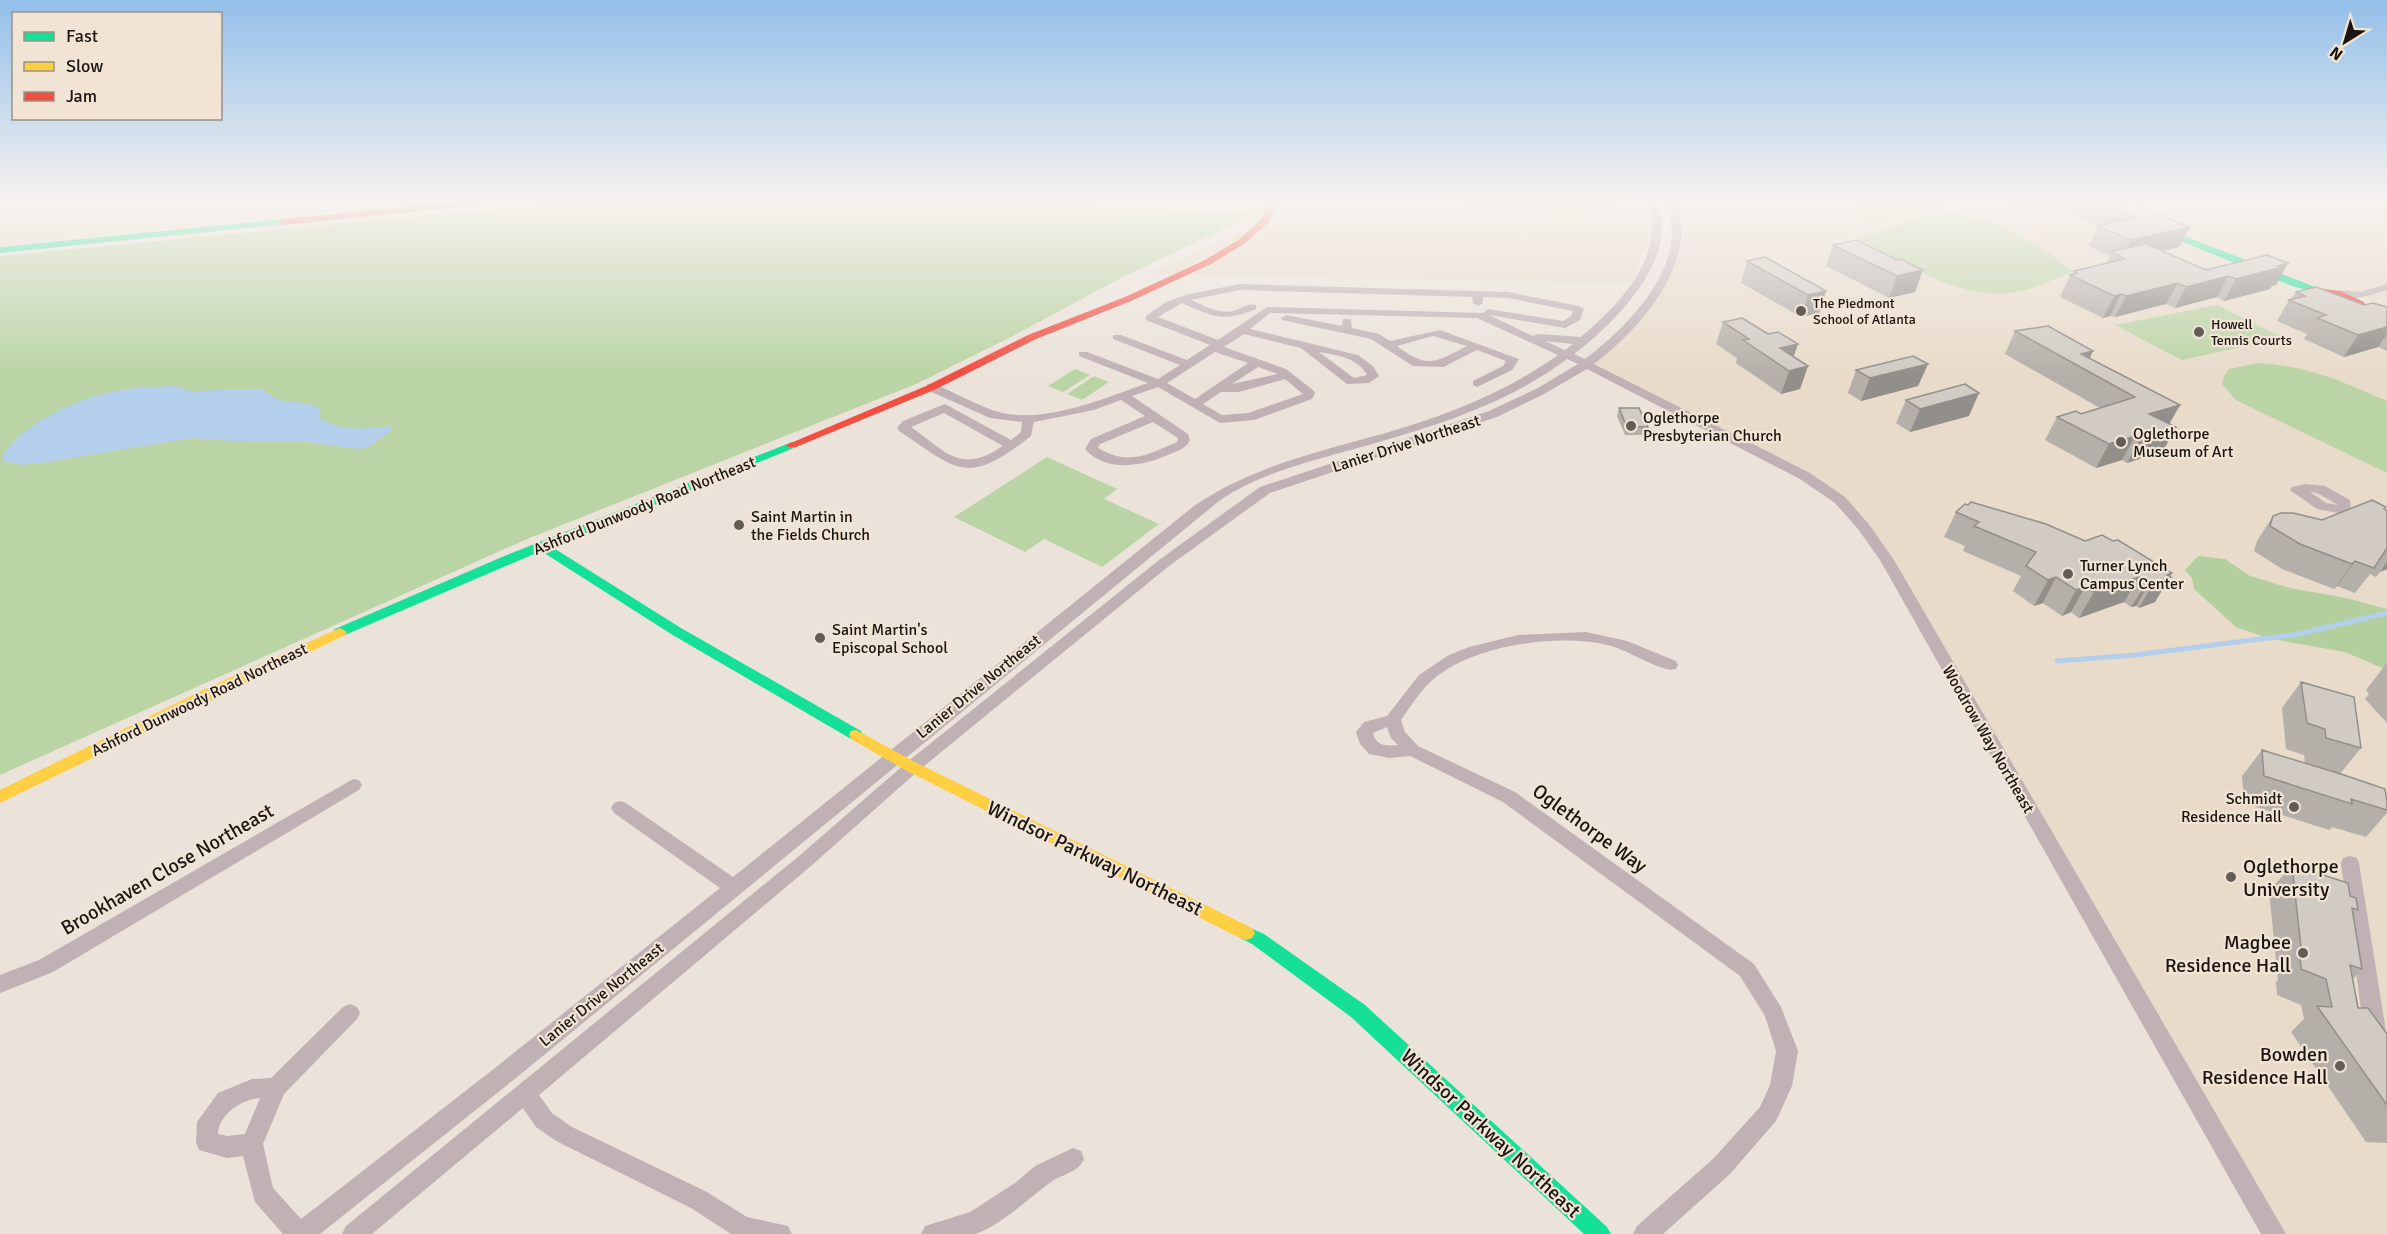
<svg xmlns="http://www.w3.org/2000/svg" width="2387" height="1234" font-family="Signika,sans-serif">
  <style>
    .built { fill: #e8dbca }
    .green { fill: #bad4a5 }
    .forest { fill: #b3cf9e }
    .water { fill: #b3cfeb }
    .lines { fill: none; stroke-linecap: round; stroke-linejoin: round }
    .stream { stroke: #b3cfeb; stroke-width: 5 }
    .street { fill: #c0b1b5; fill-rule: evenodd }
    .fast { fill: #16e098; fill-rule: evenodd }
    .slow { fill: #ffcf43; fill-rule: evenodd }
    .jam { fill: #f24e42; fill-rule: evenodd }
    .rail-casing { stroke: #aea4a4; stroke-width: 4.5 }
    .rail { stroke: #f1e4d4; stroke-width: 3; stroke-dasharray: 9; stroke-linecap: butt }
    .wall { fill: #b4afa9 }
    .shaded-wall { fill: #928e89 }
    .building { fill: #d1cbc4; stroke: #928e89; stroke-width: 1.5 }
    .poi-dot { fill: #635d57; stroke: #f1e4d4; stroke-width: 2 }
    .labels { text-anchor: middle; stroke-width: 4.5; stroke-linejoin: round; paint-order: stroke }
    .far-poi-label { font-size: 14px; fill: #1a1510; stroke: #f1e4d4; text-anchor: start }
    .poi-label { font-size: 16px; fill: #1a1510; stroke: #f1e4d4; text-anchor: start }
    .street-label { font-size: 16px; fill: #1a1510; stroke: #f1e4d4 }
    .near-street-label { font-size: 20px; fill: #1a1510; stroke: #f1e4d4 }
    .near-poi-label { font-size: 20px; fill: #1a1510; stroke: #f1e4d4; text-anchor: end }
  </style>
  <rect width="100%" height="100%" fill="#ebe3da"/>
  <path class="built" d="M 0,201 L 435,201 L 0,246 Z
    M 1835,201 L 2078,201 L 2281,284 L 2295,292 L 2301,300 L 2387,328 L 2387,1234 L 2281,1234 L 1867,520 L 1851,504 L 1797,467 L 1593,363 L 1638,325 L 1659,298 L 1679,254 L 1686,228 L 1687,215 Z
    M 2097,201 L 2387,201 L 2387,316 L 2361,295 L 2304,284 Z
    M 1284,213 L 1643,213 L 1655,218 L 1632,280 L 1654,284 L 1148,274 Z"/>
  <path class="green" d="M 1885,201 L 1935,201 L 1947,210 L 1899,213 L 1881,223 L 1849,215 C 1858,205 1872,203 1885,201 Z
    M 666,203 L 1014,205 L 1258,212 L 1119,279 L 1011,337 L 916,384 L 527,539 L 0,775 L 0,256 L 509,208 Z
    M 1947,212 L 1993,221 L 2049,253 L 2073,272 C 2056,278 2039,287 2021,291 C 1964,304 1907,264 1860,239 L 1930,213 Z
    M 2217,305 L 2283,338 L 2182,360 L 2115,325 Z
    M 2258,363 C 2305,365 2344,382 2387,401 L 2387,473 L 2236,400 L 2222,384 L 2224,376 L 2229,369 Z
    M 1075,369 L 1090,375 L 1063,392 L 1048,386 Z
    M 1094,376 L 1109,382 L 1082,400 L 1067,394 Z
    M 1047,457 L 1117,489 L 1104,499 L 1159,524 L 1102,567 L 1044,539 L 1025,552 L 954,517 Z"/>
  <path class="forest" d="M 2198,556 L 2225,559 L 2250,576 L 2290,588 L 2346,598 L 2387,609 L 2387,670 L 2345,652 L 2267,638 L 2236,627 L 2194,589 L 2192,578 L 2185,570 Z"/>
  <path class="water" d="M 173,386 L 192,391 L 260,389 C 268,392 270,397 277,399 C 291,405 305,399 320,409 L 319,418 C 344,432 363,429 391,426 L 392,429 L 369,447 L 357,449 L 308,442 L 246,442 L 192,438 L 41,463 L 22,465 L 4,461 L 2,457 C 21,423 84,395 121,390 C 138,387 156,387 173,386 Z"/>
  <g class="lines">
    <path class="stream" d="M 2057,661 L 2135,655 L 2299,634 L 2387,613"/>
    <path class="street" d="M 1673,201 L 1678,204 C 1679,216 1683,229 1681,241 C 1673,291 1633,334 1594,364 L 1810,473 L 1845,497 L 1868,523 L 1894,560 L 2286,1234 L 2261,1234 L 1880,560 L 1858,529 L 1835,503 L 1800,479 L 1587,369 L 1544,394 L 1497,417 L 1270,493 L 1169,566 L 918,771 L 811,866 L 539,1095 L 552,1113 L 572,1127 L 707,1192 L 747,1217 L 788,1226 L 792,1234 L 731,1234 L 691,1208 L 556,1141 L 536,1127 L 523,1108 L 372,1234 L 342,1234 L 346,1226 L 799,856 L 906,763 L 1159,560 L 1260,487 L 1489,411 L 1536,389 L 1578,364 L 1567,359 C 1507,404 1436,426 1365,446 C 1316,460 1261,472 1219,501 L 516,1078 L 320,1234 L 283,1234 L 255,1202 L 243,1156 L 227,1158 L 199,1150 L 196,1142 L 197,1122 L 218,1093 L 252,1079 L 271,1078 L 343,1007 L 350,1004 L 357,1007 L 360,1013 L 357,1019 L 284,1094 L 263,1144 L 273,1188 L 301,1219 L 500,1064 L 720,888 L 614,813 L 611,808 L 614,803 L 620,801 L 626,803 L 733,877 L 1194,506 C 1251,467 1317,452 1382,434 C 1444,416 1505,393 1558,355 L 1477,318 L 1270,313 L 1250,329 L 1358,355 L 1373,366 L 1379,376 L 1369,383 L 1347,384 L 1301,348 L 1244,334 L 1224,347 L 1286,369 L 1313,390 L 1315,393 L 1312,399 L 1254,420 L 1220,423 L 1158,387 L 1132,396 L 1188,434 L 1190,440 C 1186,449 1177,451 1168,455 C 1142,466 1106,473 1085,449 L 1091,439 L 1145,416 L 1121,400 L 1094,410 L 1034,422 L 1031,436 C 967,486 960,472 899,431 L 897,428 L 903,421 L 945,404 L 1011,440 L 1021,432 L 1022,422 L 990,418 L 927,390 L 927,384 L 935,384 C 955,393 975,404 995,411 C 1041,426 1105,398 1148,383 L 1079,356 L 1079,352 L 1087,352 L 1158,379 L 1180,365 L 1113,339 L 1113,335 L 1121,335 L 1187,360 L 1210,345 L 1146,320 L 1146,316 L 1166,302 L 1189,294 L 1240,284 L 1508,292 L 1579,306 L 1584,309 L 1580,320 L 1565,328 L 1489,315 L 1533,336 L 1538,334 L 1581,337 C 1617,306 1666,258 1648,205 L 1656,203 C 1683,256 1612,326 1574,354 L 1585,359 C 1622,331 1668,286 1672,236 C 1672,226 1669,215 1668,204 ZM 1240,290 L 1472,297 L 1473,303 L 1478,306 L 1483,303 L 1483,297 L 1508,298 L 1573,311 L 1571,316 L 1563,321 L 1488,309 L 1483,313 L 1267,307 L 1218,340 L 1158,317 L 1182,303 C 1211,316 1224,323 1256,309 L 1256,305 C 1247,303 1241,309 1233,311 C 1218,314 1205,306 1191,300 ZM 1545,341 L 1573,344 L 1565,350 ZM 1215,352 L 1248,363 L 1195,399 L 1167,383 ZM 1319,352 C 1337,355 1358,358 1367,375 L 1354,378 ZM 1258,367 L 1278,374 L 1232,384 ZM 1285,379 L 1303,394 L 1248,413 L 1222,415 L 1203,404 L 1221,392 L 1239,392 ZM 944,413 L 1003,446 C 960,475 947,452 911,427 ZM 1153,422 L 1178,438 L 1177,442 C 1147,455 1129,466 1098,448 L 1100,444 ZM 260,1098 L 245,1134 L 227,1136 L 218,1134 C 219,1114 241,1100 260,1098 Z
      M 2387,284 L 2387,290 C 2371,295 2348,304 2333,293 L 2338,290 L 2360,292 Z
      M 1286,315 L 1342,326 L 1343,319 L 1351,319 L 1352,328 L 1379,334 L 1390,341 L 1440,330 L 1519,359 L 1512,370 L 1477,387 L 1473,385 L 1473,381 L 1503,366 L 1506,361 L 1477,350 L 1443,367 L 1413,366 L 1371,339 L 1282,320 L 1281,318 ZM 1433,336 L 1467,346 C 1434,363 1428,369 1397,346 Z
      M 2305,484 L 2325,486 L 2350,500 L 2351,510 L 2344,514 L 2317,509 L 2290,490 L 2292,487 ZM 2310,492 L 2317,493 L 2338,505 L 2326,503 Z
      M 1586,632 L 1627,641 L 1676,661 L 1678,665 L 1676,669 L 1670,670 C 1649,665 1631,652 1611,646 C 1562,633 1484,644 1443,672 C 1425,683 1413,703 1401,720 L 1405,732 L 1418,746 L 1515,792 L 1754,964 L 1781,1007 L 1798,1051 L 1792,1086 L 1776,1121 L 1730,1174 L 1663,1234 L 1633,1234 L 1637,1226 L 1714,1158 L 1760,1107 L 1770,1085 L 1776,1051 L 1765,1016 L 1740,976 L 1503,802 L 1410,756 L 1389,758 L 1369,754 L 1360,744 L 1356,732 L 1364,722 L 1387,716 L 1419,675 L 1449,655 L 1469,647 L 1518,635 ZM 1387,727 L 1391,738 L 1398,745 C 1386,746 1376,746 1373,733 Z
      M 353,779 L 359,780 L 362,785 L 359,790 L 53,972 L 0,993 L 0,975 L 39,960 Z
      M 2350,856 L 2357,858 L 2359,863 L 2387,1038 L 2387,1063 L 2380,1061 L 2365,1038 L 2341,863 L 2343,858 Z
      M 1073,1148 L 1081,1151 L 1084,1159 C 1078,1173 1062,1174 1051,1182 C 1032,1195 995,1231 973,1234 C 956,1234 938,1234 921,1234 L 925,1226 L 970,1212 L 1015,1183 L 1035,1166 Z"/>
    <path class="fast" d="M 283,219 L 286,220 L 286,224 L 0,253 L 0,247 Z
      M 2155,227 L 2161,227 L 2323,290 L 2318,293 L 2292,286 L 2155,231 Z
      M 792,442 L 798,445 L 796,447 L 552,547 L 681,628 L 861,731 L 863,735 L 861,739 L 851,739 L 671,634 L 541,551 L 345,635 L 340,636 L 333,632 L 335,629 L 502,557 Z
      M 1246,926 L 1264,934 L 1365,1005 L 1607,1227 L 1611,1234 L 1584,1234 L 1351,1017 L 1252,944 L 1240,938 L 1237,933 L 1240,928 Z"/>
    <path class="slow" d="M 1184,201 L 1578,203 L 1727,201 L 1723,203 L 1578,209 L 1188,203 Z
      M 340,628 L 347,632 L 345,635 L 0,803 L 0,790 L 205,689 Z
      M 856,730 L 917,763 L 1252,928 L 1255,933 L 1252,938 L 1246,940 L 1240,938 L 907,771 L 851,739 L 849,735 L 851,731 Z"/>
    <path class="jam" d="M 468,201 L 499,201 L 495,203 L 283,225 L 279,222 L 283,219 Z
      M 1270,201 L 1278,201 L 1268,223 L 1244,244 L 1211,264 L 1131,301 L 1036,339 L 934,390 L 796,447 L 788,447 L 786,445 L 926,386 L 1028,335 L 1125,297 L 1205,260 L 1238,240 L 1261,220 Z
      M 2310,287 L 2340,291 L 2364,302 L 2367,310 C 2347,324 2314,313 2298,297 L 2299,292 ZM 2311,293 L 2335,296 L 2356,305 L 2357,308 C 2338,312 2323,307 2307,296 Z"/>
    <g class="rail-casing">
      <path id="rail" d="M 0,202 L 17,201"/>
    </g>
    <use href="#rail" class="rail"/>
  </g>
  <path class="wall" d="M 2002,201 L 2127,201 L 2190,227 L 2179,247 L 2163,251 L 2206,270 L 2288,263 L 2276,285 L 2272,286 L 2270,289 L 2224,301 L 2217,297 L 2175,308 L 2166,304 L 2115,317 L 2110,316 L 2103,318 L 2060,297 L 2070,275 L 2072,275 L 2074,271 L 2107,263 L 2110,256 L 2088,246 L 2098,226 L 2054,207 L 2010,208 Z
    M 1833,245 L 1897,260 L 1915,292 L 1889,298 L 1826,266 Z
    M 1747,261 L 1826,291 L 1819,313 L 1801,317 L 1741,283 Z
    M 2296,292 L 2364,305 L 2387,307 L 2387,351 L 2378,347 L 2344,357 L 2304,339 L 2307,334 L 2277,321 L 2289,300 L 2291,299 Z
    M 1723,322 L 1794,357 L 1808,366 L 1800,389 L 1781,394 L 1736,363 L 1737,358 L 1716,344 Z
    M 2015,331 L 2093,351 L 2090,358 L 2180,405 L 2169,424 L 2176,427 L 2163,451 L 2127,463 L 2122,460 L 2096,468 L 2045,440 L 2057,417 L 2081,414 L 2100,408 L 2005,354 Z
    M 1928,364 L 1918,386 L 1861,401 L 1848,393 L 1856,370 Z
    M 1906,400 L 1969,416 L 1910,432 L 1896,423 Z
    M 1619,408 L 1648,427 L 1646,435 L 1625,435 L 1617,416 Z
    M 2384,510 L 2387,511 L 2387,569 L 2380,572 L 2376,577 L 2370,574 L 2355,593 L 2337,586 L 2334,589 L 2282,569 L 2254,551 L 2257,541 L 2273,516 L 2322,520 Z
    M 1956,512 L 2085,541 L 2113,541 L 2172,573 L 2155,602 L 2139,608 L 2136,606 L 2131,607 L 2124,602 L 2079,618 L 2071,612 L 2062,616 L 2043,603 L 2034,606 L 2013,591 L 2021,576 L 1963,551 L 1965,546 L 1944,537 Z
    M 2386,664 L 2387,664 L 2387,723 L 2365,699 L 2369,694 L 2366,690 Z
    M 2301,682 L 2361,748 L 2340,774 L 2387,801 L 2387,813 L 2366,837 L 2332,827 L 2329,830 L 2244,803 L 2242,776 L 2262,750 L 2305,763 L 2304,755 L 2286,749 L 2282,708 Z
    M 2292,865 L 2350,896 L 2358,910 L 2354,915 L 2362,969 L 2353,979 L 2358,1008 L 2387,1034 L 2387,1143 L 2366,1142 L 2291,1032 L 2304,1019 L 2301,1005 L 2277,995 L 2276,982 L 2278,980 L 2269,891 Z"/>
  <path class="shaded-wall" d="M 2190,227 L 2179,247 L 2124,260 L 2122,258 L 2131,240 Z
    M 2288,263 L 2276,285 L 2272,286 L 2270,289 L 2224,301 L 2236,279 Z
    M 1923,270 L 1915,292 L 1889,298 L 1897,276 Z
    M 2228,276 L 2217,297 L 2175,308 L 2186,287 Z
    M 2178,283 L 2166,304 L 2115,317 L 2126,296 Z
    M 1826,291 L 1819,313 L 1801,317 L 1808,295 Z
    M 2121,294 L 2110,316 L 2103,318 L 2114,296 Z
    M 2387,327 L 2387,334 L 2378,347 L 2344,357 L 2358,335 Z
    M 1798,344 L 1790,367 L 1780,348 Z
    M 2093,351 L 2084,369 L 2081,354 Z
    M 1928,364 L 1918,386 L 1861,401 L 1870,378 Z
    M 1808,366 L 1800,389 L 1781,394 L 1789,371 Z
    M 1979,393 L 1969,416 L 1910,432 L 1920,409 Z
    M 2180,405 L 2167,428 L 2149,414 Z
    M 2176,427 L 2163,451 L 2127,463 L 2140,439 Z
    M 2135,436 L 2122,460 L 2096,468 L 2109,444 Z
    M 2355,561 L 2337,586 L 2334,589 L 2352,564 Z
    M 2387,562 L 2387,569 L 2380,572 Z
    M 2172,573 L 2155,602 L 2139,608 L 2154,582 Z
    M 2056,577 L 2043,603 L 2034,606 L 2048,580 Z
    M 2139,577 L 2124,602 L 2079,618 L 2094,592 Z
    M 2151,580 L 2136,606 L 2131,607 L 2147,582 Z
    M 2085,587 L 2071,612 L 2062,616 L 2076,590 Z"/>
  <path class="building" d="M 2095,201 L 2127,201 L 2190,227 L 2131,240 L 2098,226 L 2135,217 Z
    M 1857,240 L 1897,260 L 1901,259 L 1923,270 L 1897,276 L 1833,245 Z
    M 2146,244 L 2206,270 L 2267,255 L 2288,263 L 2278,266 L 2282,267 L 2236,279 L 2228,276 L 2186,287 L 2178,283 L 2126,296 L 2121,294 L 2114,296 L 2070,275 L 2077,273 L 2074,271 L 2124,259 L 2112,251 Z
    M 1765,257 L 1826,291 L 1808,295 L 1747,261 Z
    M 2316,287 L 2364,305 L 2373,303 L 2387,307 L 2387,327 L 2358,335 L 2317,318 L 2326,315 L 2289,300 L 2305,296 L 2296,292 Z
    M 1742,318 L 1768,334 L 1778,332 L 1798,344 L 1780,348 L 1808,366 L 1789,371 L 1743,340 L 1749,339 L 1723,322 Z
    M 2048,326 L 2093,351 L 2081,354 L 2180,405 L 2149,414 L 2176,427 L 2140,439 L 2135,436 L 2109,444 L 2057,417 L 2076,411 L 2081,414 L 2135,397 L 2015,331 Z
    M 1913,356 L 1928,364 L 1870,378 L 1856,370 Z
    M 1965,384 L 1979,393 L 1920,409 L 1906,400 Z
    M 1619,408 L 1639,408 L 1648,427 L 1627,427 Z
    M 2372,500 L 2386,507 L 2384,509 L 2387,511 L 2387,548 L 2374,568 L 2355,561 L 2352,564 L 2300,544 L 2270,526 L 2273,516 L 2281,513 L 2293,513 L 2322,520 Z
    M 1971,502 L 2046,524 L 2085,541 L 2102,535 L 2113,541 L 2118,540 L 2172,573 L 2167,575 L 2171,577 L 2154,582 L 2151,580 L 2147,582 L 2139,577 L 2094,592 L 2085,587 L 2076,590 L 2056,577 L 2048,580 L 2026,566 L 2036,552 L 1974,526 L 1979,522 L 1956,512 L 1965,504 L 1968,505 Z
    M 2301,682 L 2354,697 L 2361,748 L 2326,738 L 2325,729 L 2307,723 Z
    M 2262,750 L 2344,775 L 2385,789 L 2387,801 L 2387,810 L 2351,799 L 2352,804 L 2264,776 Z
    M 2292,865 L 2348,883 L 2350,896 L 2356,898 L 2358,910 L 2352,908 L 2362,969 L 2350,965 L 2358,1008 L 2368,1008 L 2387,1034 L 2387,1105 L 2317,1006 L 2332,1007 L 2326,979 L 2301,969 L 2300,956 L 2302,957 Z"/>
  <linearGradient id="sky" x2="0" y2="1"><stop stop-color="#93bfe9"/><stop offset="0.54" stop-color="#f6f2ee"/><stop offset="1" stop-color="#f6f2ee" stop-opacity="0"/></linearGradient>
  <rect width="2387" height="374" fill="url(#sky)"/>
  <g class="poi-dot">
    <circle cx="1801" cy="311" r="6"/>
    <circle cx="2199" cy="332" r="6"/>
    <circle cx="1631" cy="426" r="6"/>
    <circle cx="2121" cy="442" r="6"/>
    <circle cx="739" cy="525" r="6"/>
    <circle cx="2068" cy="574" r="6"/>
    <circle cx="820" cy="638" r="6"/>
    <circle cx="2294" cy="807" r="6"/>
    <circle cx="2231" cy="877" r="6"/>
    <circle cx="2303" cy="953" r="6"/>
    <circle cx="2340" cy="1066" r="6"/>
  </g>
  <g class="labels">
    <g class="far-poi-label">
      <text x="1813" y="308">The Piedmont<tspan x="1813" dy="16">School of Atlanta</tspan></text>
      <text x="2211" y="329">Howell<tspan x="2211" dy="16">Tennis Courts</tspan></text>
    </g>
    <g class="poi-label">
      <text x="1643" y="423">Oglethorpe<tspan x="1643" dy="18">Presbyterian Church</tspan></text>
      <text x="2133" y="439">Oglethorpe<tspan x="2133" dy="18">Museum of Art</tspan></text>
      <text x="751" y="522">Saint Martin in<tspan x="751" dy="18">the Fields Church</tspan></text>
      <text x="2080" y="571">Turner Lynch<tspan x="2080" dy="18">Campus Center</tspan></text>
      <text x="832" y="635">Saint Martin's<tspan x="832" dy="18">Episcopal School</tspan></text>
      <text x="2282" y="804" text-anchor="end">Schmidt<tspan x="2282" dy="18">Residence Hall</tspan></text>
    </g>
    <g class="street-label">
      <text transform="translate(1406 443) rotate(-18)" y="6">Lanier Drive Northeast</text>
      <text transform="translate(644 505) rotate(-22)" y="6">Ashford Dunwoody Road Northeast</text>
      <text transform="translate(978 686) rotate(-39)" y="6">Lanier Drive Northeast</text>
      <text transform="translate(199 699) rotate(-26)" y="6">Ashford Dunwoody Road Northeast</text>
      <text transform="translate(1989 739) rotate(60)" y="6">Woodrow Way Northeast</text>
      <text transform="translate(601 994) rotate(-39)" y="6">Lanier Drive Northeast</text>
    </g>
    <g class="near-street-label">
      <text transform="translate(1590 828) rotate(36)" y="7">Oglethorpe Way</text>
      <text transform="translate(1095 858) rotate(26)" y="7">Windsor Parkway Northeast</text>
      <text transform="translate(167 869) rotate(-30)" y="7">Brookhaven Close Northeast</text>
      <text transform="translate(1491 1133) rotate(43)" y="7">Windsor Parkway Northeast</text>
    </g>
    <g class="near-poi-label">
      <text x="2243" y="873" text-anchor="start">Oglethorpe<tspan x="2243" dy="23">University</tspan></text>
      <text x="2291" y="949">Magbee<tspan x="2291" dy="23">Residence Hall</tspan></text>
      <text x="2328" y="1061">Bowden<tspan x="2328" dy="23">Residence Hall</tspan></text>
    </g>
  </g>
  <rect x="12" y="12" width="210" height="108" fill="#f1e4d4" stroke="#9b9186" stroke-width="1.5"/>
  <rect x="24" y="32" width="30" height="9" fill="#16e098" stroke="#9b9186" stroke-width="1.5"/>
  <text x="66" y="42" font-size="18" fill="#1a1510">Fast</text>
  <rect x="24" y="62" width="30" height="9" fill="#ffcf43" stroke="#9b9186" stroke-width="1.5"/>
  <text x="66" y="72" font-size="18" fill="#1a1510">Slow</text>
  <rect x="24" y="92" width="30" height="9" fill="#f24e42" stroke="#9b9186" stroke-width="1.5"/>
  <text x="66" y="102" font-size="18" fill="#1a1510">Jam</text>
  <g transform="translate(2345 42) rotate(217)" stroke="#f1e4d4" stroke-width="4.5" paint-order="stroke">
  <path d="M0-4.5L10 22L0 15L-10 22Z" fill="#1a1510"/>
  <text y="-9" font-size="16" font-weight="bold" text-anchor="middle" fill="#1a1510">N</text>
  </g>
</svg>
